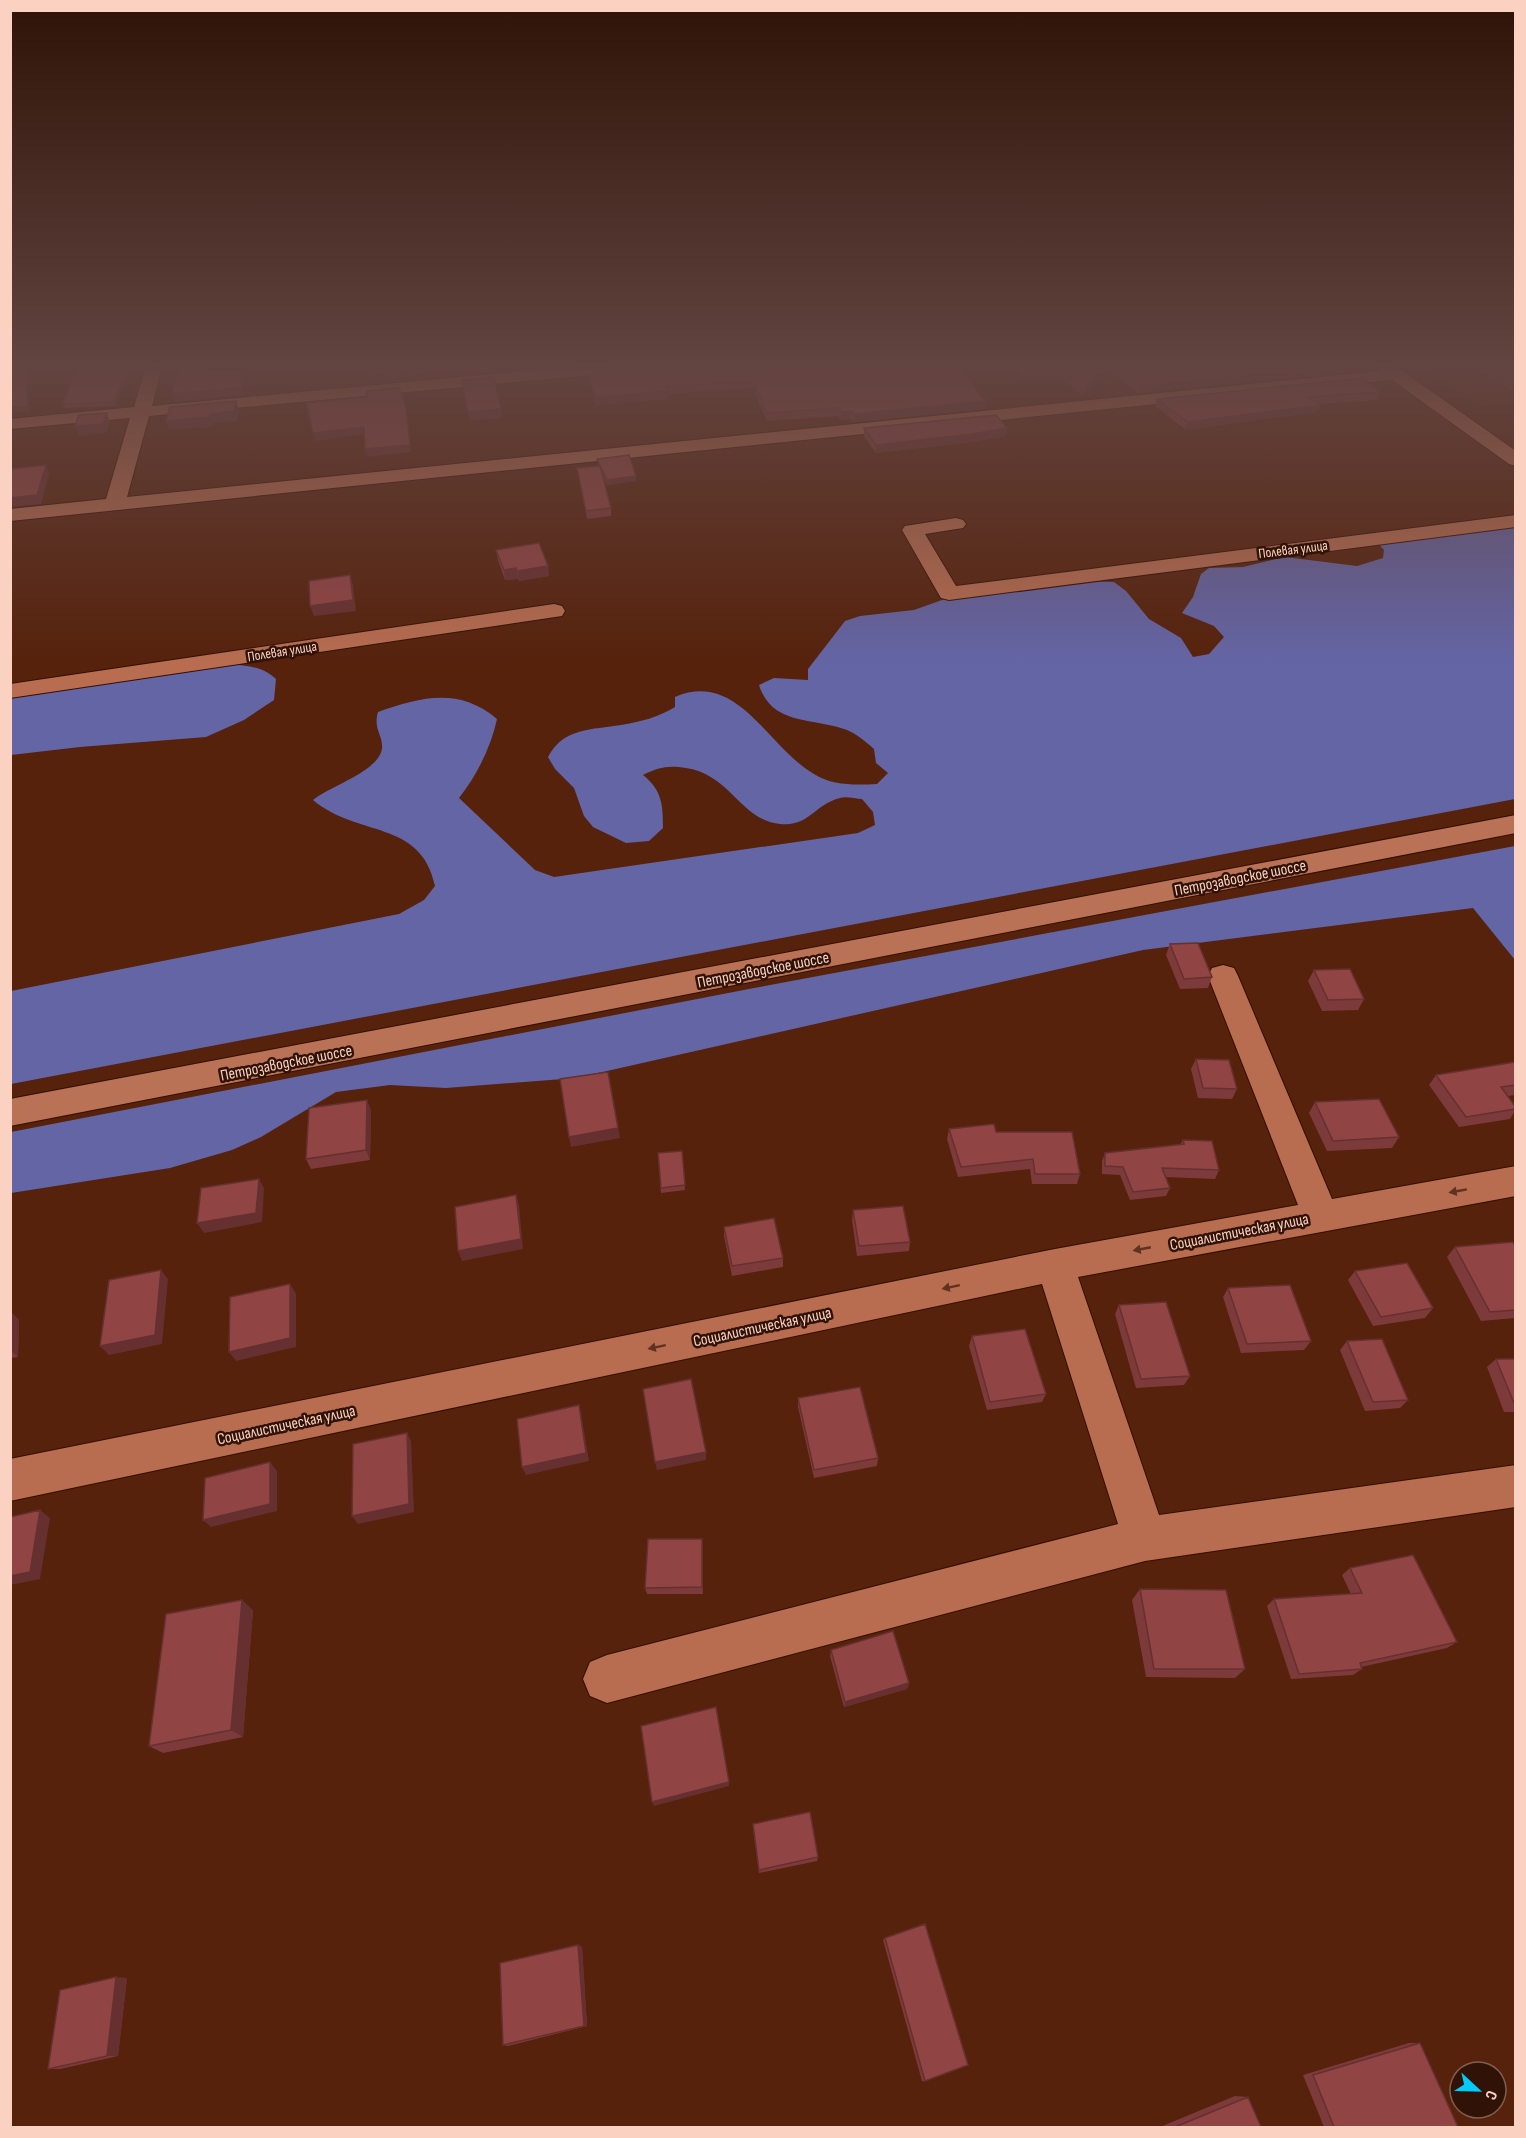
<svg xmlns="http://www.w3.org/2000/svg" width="1526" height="2138" font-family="'Sofia Sans Condensed',sans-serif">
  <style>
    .built { fill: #652c13 }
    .forest { fill: #6465a5 }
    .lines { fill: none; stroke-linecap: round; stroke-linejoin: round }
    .minor-casing { stroke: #330f02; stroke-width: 2 }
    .major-casing { stroke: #330f02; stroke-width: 2 }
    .minor { fill: #b86d50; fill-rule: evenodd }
    .major { fill: #b97256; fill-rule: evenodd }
    .wall { fill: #7d3a3a }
    .shaded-wall { fill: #663030 }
    .building { fill: #914444; stroke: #663030; stroke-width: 1.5 }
    .oneway { fill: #603221 }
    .labels { text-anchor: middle; stroke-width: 5; stroke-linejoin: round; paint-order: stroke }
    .far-street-label { font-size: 14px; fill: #fbd1c1; stroke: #301207 }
    .street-label { font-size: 16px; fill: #fbd1c1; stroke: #301207 }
  </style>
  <rect width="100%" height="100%" fill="#56220c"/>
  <path class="built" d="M 1415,363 L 1515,363 L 1515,403 L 1478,406 Z"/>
  <path class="forest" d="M 1515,523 L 1515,799 L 11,1084 L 11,991 L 399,914 L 424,900 L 435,886 C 421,819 358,838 313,800 C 330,786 380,771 382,748 C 383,734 373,730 378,712 C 421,697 459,687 497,719 C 491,747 477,775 459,798 L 535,870 L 554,877 L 858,833 L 875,825 L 873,812 L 862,799 C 856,799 846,796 840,798 C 812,805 809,830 774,823 C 740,816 728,774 686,768 C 669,765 658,767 643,775 C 662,790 663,805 663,828 L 649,841 L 626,843 L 593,827 L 584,816 L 574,788 L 555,769 L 548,757 C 564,727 592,730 621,725 C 640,722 659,717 675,707 L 675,697 C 738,670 767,747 814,774 C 833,786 855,785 877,784 L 888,773 L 876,763 L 874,749 C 866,742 857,734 847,730 C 813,717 772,726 759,685 L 774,678 L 808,680 L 808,669 L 845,621 L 860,616 L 914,610 L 945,599 L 978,597 L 1052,580 L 1114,582 L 1126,591 L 1149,619 L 1181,638 L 1193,657 L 1209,654 L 1224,637 L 1214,626 L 1182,613 L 1193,597 L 1201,574 L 1209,568 L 1243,567 L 1285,557 L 1357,566 L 1383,558 L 1384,550 L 1377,542 Z
    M 216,663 C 238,666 259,663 276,679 L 274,700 L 244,720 L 206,737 L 80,747 L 11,755 L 11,695 Z
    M 1515,846 L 1515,960 L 1473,908 L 1143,950 L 576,1078 L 446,1088 L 390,1085 L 336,1092 L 261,1137 L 232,1150 L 170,1168 L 11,1193 L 11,1132 L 754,988 Z"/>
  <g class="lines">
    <g class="minor-casing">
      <path id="minor" d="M 147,363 L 163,363 L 152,406 L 609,363 L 676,363 L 668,368 L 149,416 L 127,497 L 1380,371 L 1371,363 L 1391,363 L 1516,451 L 1516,466 L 1509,464 L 1392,380 L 10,521 L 10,509 L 106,499 L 130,418 L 10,429 L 10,419 L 134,407 Z
        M 1516,515 L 1516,527 L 949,600 L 941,598 L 938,593 L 902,530 L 905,526 L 956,518 L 963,520 L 966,524 L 963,528 L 925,534 L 956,586 Z
        M 554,604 L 562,606 L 565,611 L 562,616 L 10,698 L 10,684 Z
        M 1223,965 L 1234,968 L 1238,976 L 1332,1199 L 1516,1166 L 1516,1196 L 1078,1277 L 1159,1515 L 1516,1465 L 1516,1507 L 1145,1561 L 607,1703 L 590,1696 L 583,1679 L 590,1662 L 607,1655 L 1118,1524 L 1042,1284 L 10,1501 L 10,1459 L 1055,1249 L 1298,1205 L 1208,976 L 1212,968 Z"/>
    </g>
    <g class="major-casing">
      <path id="major" d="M 1516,815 L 1516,833 L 10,1126 L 10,1099 Z"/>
    </g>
    <use href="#minor" class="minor"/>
    <use href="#major" class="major"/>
  </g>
  <path class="wall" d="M 371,363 L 491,363 L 492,372 L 461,375 L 460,371 L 408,375 L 403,367 L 404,375 L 395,376 L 396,381 L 371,383 L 369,376 Z
    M 657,363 L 985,401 L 984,409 L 853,422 L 851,419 L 841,420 L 838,416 L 767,421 L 753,388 L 668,394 L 669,399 L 596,405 L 590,383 L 589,375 L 598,375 L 598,369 Z
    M 1010,363 L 1344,363 L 1344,372 L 1138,393 L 1108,369 L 1083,396 L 1061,378 L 1023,379 L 1013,365 Z
    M 1470,363 L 1515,363 L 1515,390 L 1511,390 Z
    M 76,369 L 139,372 L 128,373 L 116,406 L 65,408 L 63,404 Z
    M 1380,392 L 1377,400 L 1319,404 L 1320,405 L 1317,412 L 1186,430 L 1155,406 L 1157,399 Z
    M 864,428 L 1007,428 L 1006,436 L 971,442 L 876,453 L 864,436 Z
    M 597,459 L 636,481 L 607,485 L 602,473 L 611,508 L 611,516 L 587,519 L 577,468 L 599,467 Z
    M 496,550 L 548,566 L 549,576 L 519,581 L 518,579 L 505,580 L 498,560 Z
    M 1170,944 L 1212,977 L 1208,988 L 1180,989 L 1166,955 Z
    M 1314,970 L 1364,999 L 1358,1010 L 1322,1011 L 1308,981 Z
    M 1196,1059 L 1237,1089 L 1232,1099 L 1198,1098 L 1191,1069 Z
    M 1515,1062 L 1515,1095 L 1508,1096 L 1515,1106 L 1515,1111 L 1510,1119 L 1459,1127 L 1429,1085 L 1436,1075 Z
    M 1315,1102 L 1399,1137 L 1392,1148 L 1327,1151 L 1309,1113 Z
    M 371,1110 L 370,1160 L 311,1169 L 306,1159 Z
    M 949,1129 L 996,1132 L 1080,1174 L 1077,1184 L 1032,1184 L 1030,1169 L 958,1177 L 947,1139 Z
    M 1183,1140 L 1219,1170 L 1215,1179 L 1165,1177 L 1170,1188 L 1166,1196 L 1130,1200 L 1120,1175 L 1102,1174 L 1102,1161 L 1105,1153 L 1180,1145 Z
    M 682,1151 L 685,1190 L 661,1193 L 658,1153 Z
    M 853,1210 L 910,1242 L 909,1251 L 857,1256 L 852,1220 Z
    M 724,1227 L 783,1258 L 783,1267 L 732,1276 L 724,1236 Z
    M 1515,1246 L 1515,1318 L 1481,1321 L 1447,1257 L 1455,1247 Z
    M 1355,1271 L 1433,1308 L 1425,1318 L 1373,1326 L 1348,1280 Z
    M 1228,1288 L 1311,1341 L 1304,1350 L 1241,1353 L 1223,1297 Z
    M 1119,1305 L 1190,1376 L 1184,1385 L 1136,1388 L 1115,1314 Z
    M 10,1311 L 19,1320 L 18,1357 L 10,1358 Z
    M 972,1336 L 1046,1394 L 1042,1402 L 987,1410 L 969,1346 Z
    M 1347,1341 L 1408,1400 L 1400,1408 L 1365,1411 L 1340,1350 Z
    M 1496,1359 L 1515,1359 L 1515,1412 L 1504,1412 L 1487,1367 Z
    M 798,1398 L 878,1458 L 877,1466 L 814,1478 L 798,1407 Z
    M 702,1539 L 703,1546 L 703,1594 L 647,1594 L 645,1588 Z
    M 1350,1568 L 1457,1642 L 1447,1648 L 1361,1667 L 1362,1669 L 1353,1675 L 1291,1679 L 1267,1606 L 1274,1599 L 1351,1594 L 1342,1575 Z
    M 1140,1589 L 1245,1669 L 1235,1678 L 1146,1677 L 1132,1600 Z
    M 253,1610 L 243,1737 L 163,1753 L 149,1746 Z
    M 831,1650 L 909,1683 L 907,1689 L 844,1707 L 830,1656 Z
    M 753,1828 L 818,1857 L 817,1861 L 759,1873 Z
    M 885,1938 L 925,2081 L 922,2081 L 883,1940 Z
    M 578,1945 L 582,1947 L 587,2026 L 508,2046 L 503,2045 Z
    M 127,1978 L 118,2056 L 60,2069 L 48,2069 Z
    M 1409,2043 L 1420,2043 L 1458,2127 L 1324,2127 L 1303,2075 Z
    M 1235,2096 L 1248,2097 L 1261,2127 L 1160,2127 Z"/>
  <path class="shaded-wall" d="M 26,363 L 31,363 L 28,367 L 30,411 L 10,413 L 10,408 Z
    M 138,363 L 140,363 L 139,372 L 128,373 L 116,406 L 114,402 L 126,369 Z
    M 202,363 L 207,363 L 201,382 L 198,374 Z
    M 1108,363 L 1109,363 L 1108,369 L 1083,396 L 1084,389 Z
    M 491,365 L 492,372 L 461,375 L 460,368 Z
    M 1347,365 L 1344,372 L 1138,393 L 1140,386 Z
    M 242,371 L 244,378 L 241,395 L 174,402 L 171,394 Z
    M 394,374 L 396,381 L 371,383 L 369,376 Z
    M 1515,380 L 1515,390 L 1511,390 Z
    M 668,391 L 669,399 L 596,405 L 596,397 Z
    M 236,401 L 239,410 L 237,421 L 213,423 L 212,427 L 169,430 L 166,421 L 210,414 Z
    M 985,401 L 984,409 L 853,422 L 854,414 Z
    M 1320,405 L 1317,412 L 1186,430 L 1188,422 Z
    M 406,408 L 411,452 L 367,457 L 365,449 Z
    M 501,409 L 503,418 L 470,421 L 468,412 Z
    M 852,411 L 851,419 L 841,420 L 841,412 Z
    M 107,413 L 110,422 L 106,433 L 79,436 L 75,426 Z
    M 364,427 L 366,434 L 315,441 L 313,433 Z
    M 1007,428 L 1006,436 L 971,442 L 876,453 L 876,445 Z
    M 46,465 L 49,474 L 41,504 L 10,507 L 10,498 Z
    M 636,476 L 636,481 L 607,485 L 607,480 Z
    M 548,566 L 549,576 L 519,581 L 517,571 Z
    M 516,568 L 518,579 L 505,580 L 504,570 Z
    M 350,575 L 353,585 L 356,611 L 314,616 L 310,606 Z
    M 367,1100 L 371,1110 L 370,1160 L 366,1150 Z
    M 618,1128 L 620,1138 L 571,1147 L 569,1137 Z
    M 259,1179 L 264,1188 L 262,1222 L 204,1233 L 197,1223 Z
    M 516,1195 L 519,1205 L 523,1249 L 462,1261 L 458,1251 Z
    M 161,1270 L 168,1279 L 162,1344 L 109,1355 L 100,1346 Z
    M 290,1284 L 296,1294 L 296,1347 L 236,1361 L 229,1352 Z
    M 10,1311 L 19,1320 L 18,1357 L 10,1350 Z
    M 579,1405 L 581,1413 L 589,1461 L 526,1475 L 522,1467 Z
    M 407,1433 L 411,1441 L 414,1512 L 358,1524 L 352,1516 Z
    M 706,1452 L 706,1460 L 657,1470 L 655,1462 Z
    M 270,1462 L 277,1471 L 277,1511 L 211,1527 L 203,1520 Z
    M 40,1510 L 50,1518 L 40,1579 L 10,1585 L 10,1576 Z
    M 702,1539 L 703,1546 L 703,1594 L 702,1587 Z
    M 242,1600 L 253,1610 L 243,1737 L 231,1730 Z
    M 909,1683 L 907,1689 L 844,1707 L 845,1702 Z
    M 729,1782 L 729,1786 L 654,1806 L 652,1802 Z
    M 578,1945 L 582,1947 L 587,2026 L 584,2026 Z
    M 116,1977 L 127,1978 L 118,2056 L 107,2056 Z"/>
  <path class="building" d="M 10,363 L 26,363 L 28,406 L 10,408 Z
    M 107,363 L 138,363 L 138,367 L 126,369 L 114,402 L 63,404 L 76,369 L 107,367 Z
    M 181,363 L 202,363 L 198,374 L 242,371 L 239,388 L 171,394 Z
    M 371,363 L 402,363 L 403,368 L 393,369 L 394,374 L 369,376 Z
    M 404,363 L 491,363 L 491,365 L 460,368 L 459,365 L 406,368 Z
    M 657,363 L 955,363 L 985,401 L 854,414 L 852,411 L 841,412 L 839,408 L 767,413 L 753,381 L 666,386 L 668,391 L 596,397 L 589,375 L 601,374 L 598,369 Z
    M 1018,363 L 1108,363 L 1084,389 L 1063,370 L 1024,372 Z
    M 1112,363 L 1344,363 L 1347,365 L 1140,386 Z
    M 1506,363 L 1515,363 L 1515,369 Z
    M 494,377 L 501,409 L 468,412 L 462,380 Z
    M 1363,378 L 1380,392 L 1308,397 L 1320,405 L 1188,422 L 1157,399 Z
    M 399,388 L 406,408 L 410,445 L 365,449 L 364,427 L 313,433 L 307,403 L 367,397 L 367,391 Z
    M 236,401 L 234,411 L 210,414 L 209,417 L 166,421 L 170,407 Z
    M 107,413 L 103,424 L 75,426 L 79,415 Z
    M 996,415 L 1007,428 L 972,434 L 876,445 L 864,428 Z
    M 629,455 L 636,476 L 607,480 L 597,459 Z
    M 46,465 L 37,495 L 10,498 L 10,469 Z
    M 600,466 L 611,508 L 586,511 L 577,468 Z
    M 539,543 L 548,566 L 517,571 L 516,568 L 504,570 L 496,550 Z
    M 350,575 L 353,600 L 310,606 L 309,581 Z
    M 1198,943 L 1212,977 L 1184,979 L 1170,944 Z
    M 1350,969 L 1364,999 L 1328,1000 L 1314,970 Z
    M 1196,1059 L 1229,1060 L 1237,1089 L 1203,1088 Z
    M 1515,1062 L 1515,1085 L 1501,1087 L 1515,1106 L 1515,1109 L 1466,1117 L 1436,1075 Z
    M 608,1072 L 618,1128 L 569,1137 L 560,1079 Z
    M 1379,1099 L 1399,1137 L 1333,1141 L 1315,1102 Z
    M 367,1100 L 366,1150 L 306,1159 L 309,1108 Z
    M 994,1124 L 996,1132 L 1072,1132 L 1080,1174 L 1035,1174 L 1033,1159 L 961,1167 L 949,1129 Z
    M 1183,1140 L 1212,1141 L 1219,1170 L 1162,1168 L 1170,1188 L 1133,1192 L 1123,1167 L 1105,1166 L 1105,1153 L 1184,1144 Z
    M 682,1151 L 685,1185 L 661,1188 L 658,1153 Z
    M 259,1179 L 256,1213 L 197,1223 L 201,1188 Z
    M 516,1195 L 521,1239 L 458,1251 L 455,1207 Z
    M 903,1206 L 910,1242 L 859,1246 L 853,1210 Z
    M 774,1218 L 783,1258 L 732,1266 L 724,1227 Z
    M 1513,1242 L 1515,1246 L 1515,1310 L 1490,1312 L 1455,1247 Z
    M 1407,1263 L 1433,1308 L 1381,1317 L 1355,1271 Z
    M 161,1270 L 155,1335 L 100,1346 L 109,1280 Z
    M 290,1284 L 290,1338 L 229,1352 L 230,1297 Z
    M 1290,1285 L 1311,1341 L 1247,1344 L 1228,1288 Z
    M 1166,1302 L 1190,1376 L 1141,1379 L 1119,1305 Z
    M 1025,1329 L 1046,1394 L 990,1402 L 972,1336 Z
    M 1382,1339 L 1408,1400 L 1373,1402 L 1347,1341 Z
    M 1496,1359 L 1515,1359 L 1515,1403 L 1514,1403 Z
    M 691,1379 L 706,1452 L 655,1462 L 643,1389 Z
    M 860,1387 L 878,1458 L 814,1470 L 798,1398 Z
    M 579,1405 L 586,1453 L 522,1467 L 517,1419 Z
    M 407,1433 L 409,1504 L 352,1516 L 353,1444 Z
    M 270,1462 L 270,1504 L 203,1520 L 205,1478 Z
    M 40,1510 L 30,1572 L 10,1576 L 10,1517 Z
    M 648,1539 L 702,1539 L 702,1587 L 645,1588 Z
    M 1413,1555 L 1457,1642 L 1360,1663 L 1362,1669 L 1299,1674 L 1274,1599 L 1362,1593 L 1350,1568 Z
    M 1140,1589 L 1226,1590 L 1245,1669 L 1154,1669 Z
    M 242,1600 L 231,1730 L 149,1746 L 166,1614 Z
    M 893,1631 L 909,1683 L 845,1702 L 831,1650 Z
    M 716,1707 L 729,1782 L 652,1802 L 641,1726 Z
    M 810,1812 L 818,1857 L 759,1870 L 753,1824 Z
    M 925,1924 L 968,2065 L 925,2081 L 885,1938 Z
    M 578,1945 L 584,2026 L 503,2045 L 500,1963 Z
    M 116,1977 L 107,2056 L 48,2069 L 60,1990 Z
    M 1420,2043 L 1458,2127 L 1334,2127 L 1313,2075 Z
    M 1248,2097 L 1261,2127 L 1175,2127 Z"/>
  <defs><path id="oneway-solid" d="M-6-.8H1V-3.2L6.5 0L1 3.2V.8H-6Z" transform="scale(1.5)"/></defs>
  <g class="oneway">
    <use href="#oneway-solid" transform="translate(1458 1191) rotate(170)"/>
    <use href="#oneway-solid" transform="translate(1142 1249) rotate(169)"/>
    <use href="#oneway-solid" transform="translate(951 1287) rotate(168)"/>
    <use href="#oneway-solid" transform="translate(657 1347) rotate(168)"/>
  </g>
  <linearGradient id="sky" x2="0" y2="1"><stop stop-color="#2f1307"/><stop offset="0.55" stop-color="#624440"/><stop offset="1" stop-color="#624440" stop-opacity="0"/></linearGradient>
  <rect width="1526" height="663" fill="url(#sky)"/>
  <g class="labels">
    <g class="far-street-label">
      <text transform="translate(1293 549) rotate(-7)" y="5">Полевая улица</text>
      <text transform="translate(282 651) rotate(-9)" y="5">Полевая улица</text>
    </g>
    <g class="street-label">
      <text transform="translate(1240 877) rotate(-11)" y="6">Петрозаводское шоссе</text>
      <text transform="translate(763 969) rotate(-11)" y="6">Петрозаводское шоссе</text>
      <text transform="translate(286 1062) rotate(-11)" y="6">Петрозаводское шоссе</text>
      <text transform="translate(1239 1231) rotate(-11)" y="6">Социалистическая улица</text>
      <text transform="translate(762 1326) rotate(-12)" y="6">Социалистическая улица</text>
      <text transform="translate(286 1424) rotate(-12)" y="6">Социалистическая улица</text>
    </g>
  </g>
  <rect width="1526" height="2138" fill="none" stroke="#fbd1c1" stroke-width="24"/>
  <g transform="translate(1478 2090) rotate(112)"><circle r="28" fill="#301207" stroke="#815e51" stroke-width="1.5"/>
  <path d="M0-4.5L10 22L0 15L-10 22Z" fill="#00cbf9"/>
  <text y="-9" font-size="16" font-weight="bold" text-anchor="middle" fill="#fbd1c1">С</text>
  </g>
</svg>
